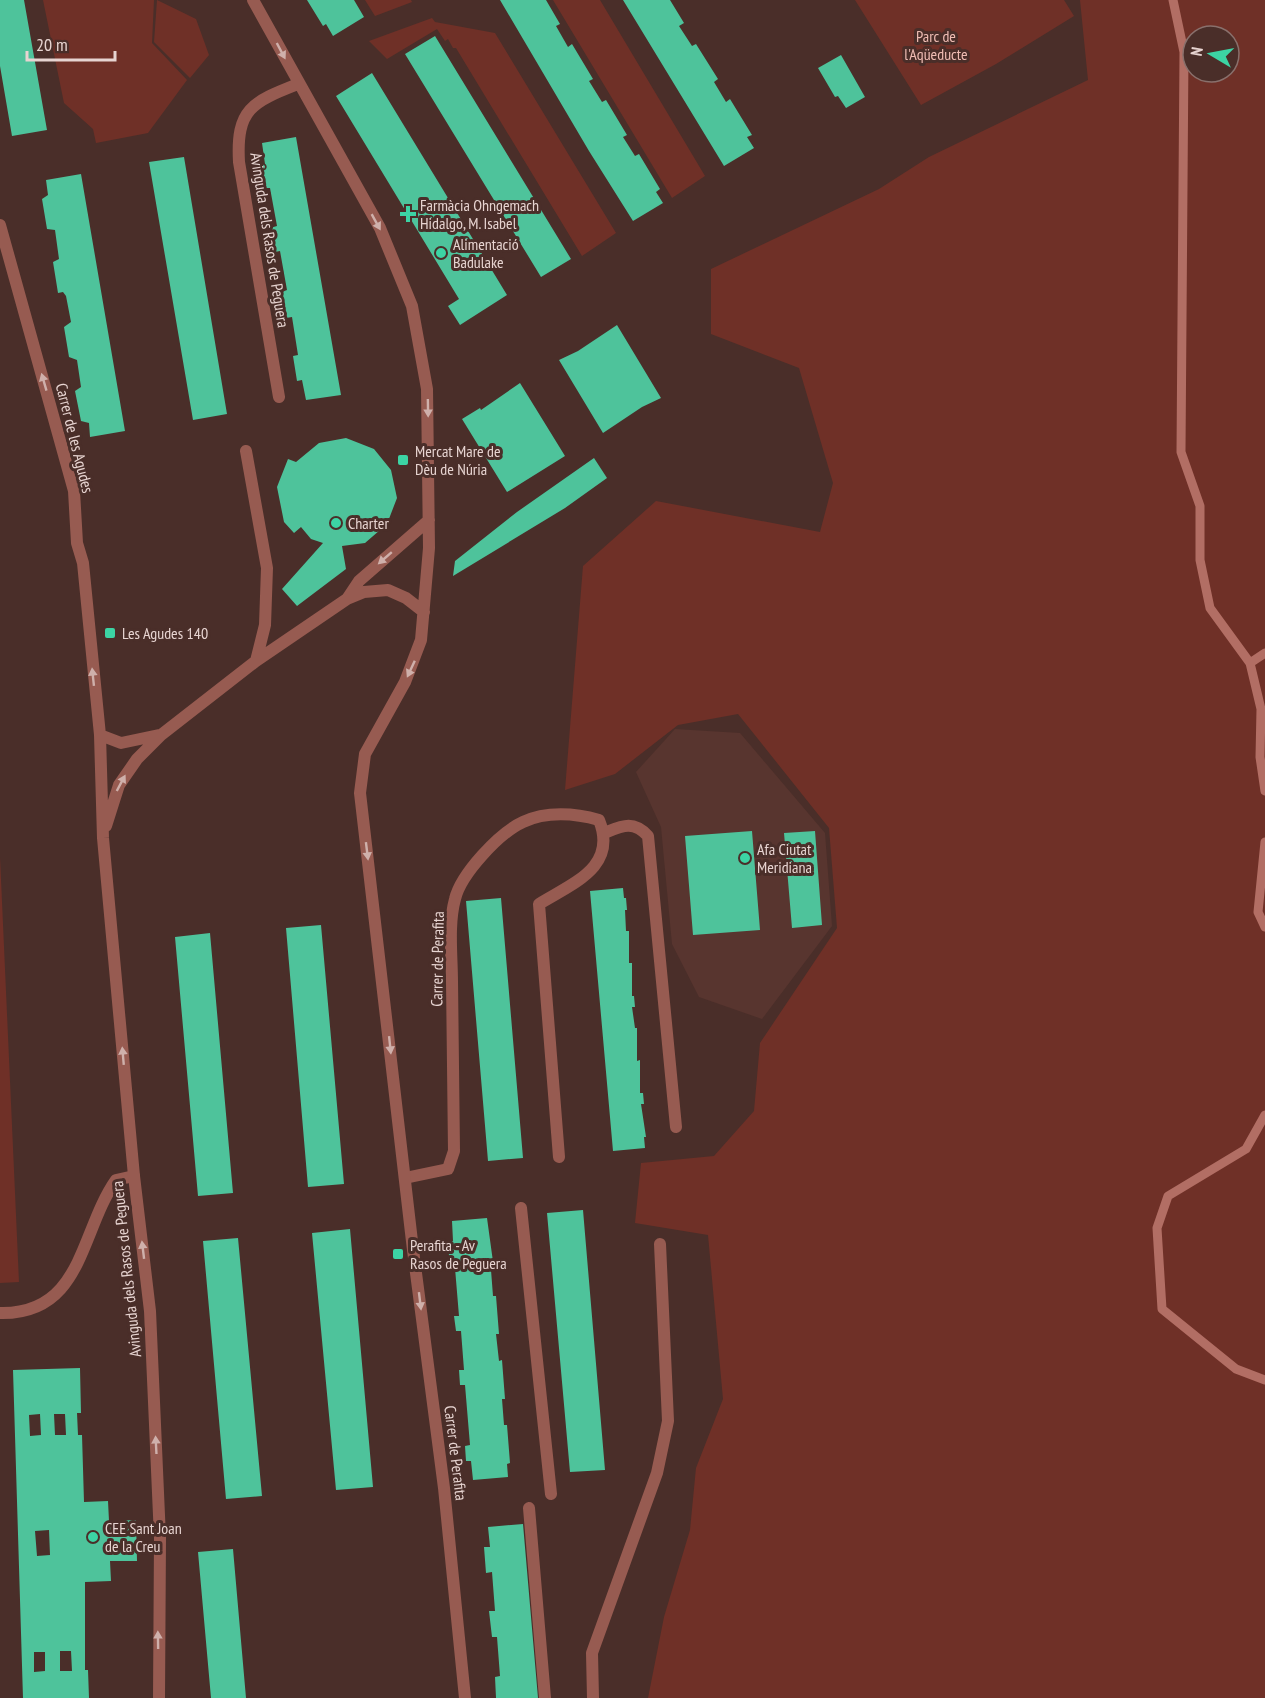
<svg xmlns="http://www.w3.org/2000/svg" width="1265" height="1698" font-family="'PT Sans Narrow',sans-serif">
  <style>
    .built { fill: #58352f }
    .green { fill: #6f3027; fill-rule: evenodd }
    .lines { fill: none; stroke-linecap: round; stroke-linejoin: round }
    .stream { stroke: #b26e64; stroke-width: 9 }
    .building { fill: #4ec39b; fill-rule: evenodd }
    .service { stroke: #975b51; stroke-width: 12 }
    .minor { stroke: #975b51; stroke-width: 12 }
    .oneway { fill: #cfb0ab }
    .poi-dot { fill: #3cd4a4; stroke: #4a2e29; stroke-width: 2 }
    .labels { text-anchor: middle; stroke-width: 6; stroke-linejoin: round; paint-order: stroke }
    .park-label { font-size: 16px; fill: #efbcb3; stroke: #4a2e29 }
    .poi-label { font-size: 16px; fill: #e7d4d1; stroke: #4a2e29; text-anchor: start }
    .street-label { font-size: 16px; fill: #e7d4d1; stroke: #4a2e29 }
  </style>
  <rect width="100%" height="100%" fill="#4a2e29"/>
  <path class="built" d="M 675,729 L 740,733 L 825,833 L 832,926 L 762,1019 L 699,997 L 672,944 L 661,827 L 636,772 Z"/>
  <path class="green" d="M 43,0 L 154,0 L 152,43 L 187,80 L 148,133 L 96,143 L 93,129 L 64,103 Z
    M 157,0 L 196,19 L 209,55 L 190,78 L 154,42 Z
    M 365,0 L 411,0 L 412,2 L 375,16 Z
    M 553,0 L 600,0 L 705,176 L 672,198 Z
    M 855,0 L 1064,0 L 1074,16 L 996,64 L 921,105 Z
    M 1080,0 L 1265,0 L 1265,1698 L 648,1698 L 664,1617 L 690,1530 L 696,1468 L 723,1399 L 708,1235 L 635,1223 L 641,1163 L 714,1156 L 754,1111 L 760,1043 L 837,928 L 829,828 L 738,714 L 678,725 L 615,774 L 565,790 L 583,566 L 656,501 L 820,532 L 833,483 L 799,368 L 711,334 L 711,269 L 879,189 L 929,157 L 1088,80 ZM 1193,36 L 1229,36 L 1229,72 L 1193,72 Z
    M 432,18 L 435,22 L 495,33 L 616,233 L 582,256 L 456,48 L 453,48 L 448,39 L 445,41 L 437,29 L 387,59 L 369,41 Z
    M 0,857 L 19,1282 L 0,1283 Z"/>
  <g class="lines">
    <path class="stream" d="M 1173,0 L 1184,52 L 1181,452 L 1200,506 L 1200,560 L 1210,608 L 1250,663 L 1261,709 L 1260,757 L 1265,791
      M 1250,663 L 1265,653
      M 1265,842 L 1258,912 L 1265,927
      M 1265,1115 L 1246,1149 L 1168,1196 L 1157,1228 L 1162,1309 L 1236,1369 L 1265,1380"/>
  </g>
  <path class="building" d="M 0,0 L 24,0 L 47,130 L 12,136 L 0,66 Z
    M 307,0 L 354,0 L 364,17 L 333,36 L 326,24 L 323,26 Z
    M 500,0 L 546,0 L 560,24 L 556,26 L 568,47 L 572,44 L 593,79 L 589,81 L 602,102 L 606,100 L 627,135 L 623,137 L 635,156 L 639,154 L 660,189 L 656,192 L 663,203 L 633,221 L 589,151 Z
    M 623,0 L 670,0 L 684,23 L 679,26 L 692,46 L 696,44 L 718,79 L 714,82 L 726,102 L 730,99 L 752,135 L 747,137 L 754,148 L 724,166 Z
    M 435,36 L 571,259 L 541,277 L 405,54 Z
    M 841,55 L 865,97 L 846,108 L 838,96 L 835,97 L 818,68 Z
    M 372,73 L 507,295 L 460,325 L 448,306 L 459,299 L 336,96 Z
    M 296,137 L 341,395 L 306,400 L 302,380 L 297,381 L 293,356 L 298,355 L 292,317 L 286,318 L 282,292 L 287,290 L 280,251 L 275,252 L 270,228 L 277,226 L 270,188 L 264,188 L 260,165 L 265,164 L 262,143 Z
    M 184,157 L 227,414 L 193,420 L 149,162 Z
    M 81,174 L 125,431 L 90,437 L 89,423 L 81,421 L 75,391 L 81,387 L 77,360 L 69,357 L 64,327 L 71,322 L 66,296 L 63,292 L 58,293 L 53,262 L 59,259 L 55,230 L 47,229 L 42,199 L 48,195 L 46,180 Z
    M 617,325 L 661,398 L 642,407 L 603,433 L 559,360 L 578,351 Z
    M 520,383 L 565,456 L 507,492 L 462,419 L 480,408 L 481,410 Z
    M 346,438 L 374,449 L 391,470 L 397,498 L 387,524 L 365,543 L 342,546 L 346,569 L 297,606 L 282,589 L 323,543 L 311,539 L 301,527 L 294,533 L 284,522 L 277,487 L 288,459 L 296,462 L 319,443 Z
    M 594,458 L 607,478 L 565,508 L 453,576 L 455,561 L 517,512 Z
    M 752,831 L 760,930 L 693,935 L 685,836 Z
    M 815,831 L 822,925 L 792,928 L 784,833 Z
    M 623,888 L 624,898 L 626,898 L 627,910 L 625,910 L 626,931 L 629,931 L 629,963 L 632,963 L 632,996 L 634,996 L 635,1007 L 632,1007 L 635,1028 L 637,1028 L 637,1061 L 640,1060 L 640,1093 L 643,1093 L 644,1104 L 641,1104 L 646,1137 L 644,1137 L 645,1148 L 613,1151 L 590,891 Z
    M 501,898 L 523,1158 L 488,1161 L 466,901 Z
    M 321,925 L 344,1184 L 308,1187 L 286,928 Z
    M 210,933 L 233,1193 L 198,1196 L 175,937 Z
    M 583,1210 L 605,1470 L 570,1472 L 547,1213 Z
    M 487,1218 L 494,1269 L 491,1270 L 493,1296 L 496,1296 L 499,1334 L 496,1334 L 499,1361 L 502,1360 L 505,1399 L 502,1399 L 504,1425 L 507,1425 L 510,1463 L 507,1464 L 508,1477 L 473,1480 L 471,1461 L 466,1461 L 465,1446 L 470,1445 L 465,1385 L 460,1385 L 459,1370 L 464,1370 L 461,1331 L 456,1331 L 454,1316 L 459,1316 L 454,1256 L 449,1256 L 448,1241 L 453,1241 L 452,1221 Z
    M 350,1229 L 373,1487 L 336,1490 L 312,1233 Z
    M 238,1238 L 262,1496 L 226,1499 L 203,1241 Z
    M 80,1368 L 81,1413 L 77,1413 L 78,1435 L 82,1435 L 84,1502 L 108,1501 L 109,1521 L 136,1520 L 137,1561 L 110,1561 L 111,1581 L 85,1582 L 85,1670 L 88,1670 L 89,1698 L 23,1698 L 13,1370 ZM 40,1414 L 41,1435 L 30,1436 L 29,1415 ZM 54,1414 L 65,1414 L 66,1435 L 55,1435 ZM 49,1530 L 50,1555 L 37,1556 L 35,1531 ZM 60,1651 L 71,1651 L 72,1671 L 60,1671 ZM 34,1652 L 45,1652 L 45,1671 L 34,1672 Z
    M 523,1524 L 538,1698 L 496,1698 L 495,1677 L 500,1676 L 497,1637 L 492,1637 L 489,1611 L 495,1611 L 492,1572 L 486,1573 L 484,1547 L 490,1547 L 488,1527 Z
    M 233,1549 L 246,1698 L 211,1698 L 198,1552 Z"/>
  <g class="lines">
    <path class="service" d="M 604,833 C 622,826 633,820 648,836 L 676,1127
      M 405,1178 L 448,1169 L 454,1151 C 453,1094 453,1038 452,982 C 452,956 448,925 455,899 C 461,874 499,833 523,822 C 546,811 575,813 599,820 C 618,867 573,883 539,904 L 559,1157
      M 0,1313 C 83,1315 80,1231 116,1180 L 134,1176
      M 529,1508 L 545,1698
      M 593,1698 L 592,1653 L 657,1473 L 668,1421 L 660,1244"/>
    <path class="minor" d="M 253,0 L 380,228 L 412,306 L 427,389 L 429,548 L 421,640 L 405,682 L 365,754 L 360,793 L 413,1250 L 444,1488 L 465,1698
      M 0,225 L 74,491 L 77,543 L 83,563 L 100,735 L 103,838 L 134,1176 L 150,1311 L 160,1538 L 159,1698
      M 279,397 L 239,162 C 236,109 252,102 298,84
      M 246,451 L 267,568 L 265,625 L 256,661
      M 347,599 L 359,581 L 429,520
      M 100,735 L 121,743 L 159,735
      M 106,826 L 119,785 L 137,759 L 161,735 L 256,661 L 347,599 L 364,592 L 388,590 L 406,598 L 424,612
      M 521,1208 L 551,1494"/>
  </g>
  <defs><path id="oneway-solid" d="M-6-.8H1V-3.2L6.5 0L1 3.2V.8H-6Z" transform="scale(1.5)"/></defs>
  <g class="oneway">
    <use href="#oneway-solid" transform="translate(281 51) rotate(62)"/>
    <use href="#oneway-solid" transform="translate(376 222) rotate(61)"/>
    <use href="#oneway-solid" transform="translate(44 382) rotate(-106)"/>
    <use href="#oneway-solid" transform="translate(428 408) rotate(89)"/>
    <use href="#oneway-solid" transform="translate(385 558) rotate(139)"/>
    <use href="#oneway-solid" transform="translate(411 669) rotate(115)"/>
    <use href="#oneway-solid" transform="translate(93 677) rotate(-96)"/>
    <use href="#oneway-solid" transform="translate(121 783) rotate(-62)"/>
    <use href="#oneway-solid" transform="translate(367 851) rotate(83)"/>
    <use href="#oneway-solid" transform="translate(390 1045) rotate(84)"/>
    <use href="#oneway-solid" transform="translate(123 1056) rotate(-95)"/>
    <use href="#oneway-solid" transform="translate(143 1250) rotate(-97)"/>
    <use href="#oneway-solid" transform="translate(420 1301) rotate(83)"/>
    <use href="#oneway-solid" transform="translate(156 1445) rotate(-93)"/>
    <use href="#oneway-solid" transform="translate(158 1640) rotate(-91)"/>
  </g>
  <g class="poi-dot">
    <path d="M405 205h6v6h6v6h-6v6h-6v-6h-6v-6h6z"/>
    <circle cx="441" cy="253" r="6"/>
    <rect x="397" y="454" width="12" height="12" rx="3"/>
    <circle cx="336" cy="523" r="6"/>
    <rect x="104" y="627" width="12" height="12" rx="3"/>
    <circle cx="745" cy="858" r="6"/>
    <rect x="392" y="1248" width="12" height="12" rx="3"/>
    <circle cx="93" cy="1537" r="6"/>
  </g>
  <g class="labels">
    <g class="park-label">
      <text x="936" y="42">Parc de<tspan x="936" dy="18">l'Aqüeducte</tspan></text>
    </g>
    <g class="poi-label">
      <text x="420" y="211">Farmàcia Ohngemach<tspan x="420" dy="18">Hidalgo, M. Isabel</tspan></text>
      <text x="453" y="250">Alimentació<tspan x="453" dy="18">Badulake</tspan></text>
      <text x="415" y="457">Mercat Mare de<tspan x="415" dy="18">Dèu de Núria</tspan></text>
      <text x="348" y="529">Charter</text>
      <text x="122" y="639">Les Agudes 140</text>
      <text x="757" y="855">Afa Ciutat<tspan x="757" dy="18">Meridiana</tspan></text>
      <text x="410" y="1251">Perafita - Av<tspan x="410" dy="18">Rasos de Peguera</tspan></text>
      <text x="105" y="1534">CEE Sant Joan<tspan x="105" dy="18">de la Creu</tspan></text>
    </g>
    <g class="street-label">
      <text transform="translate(270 240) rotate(81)" y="6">Avinguda dels Rasos de Peguera</text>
      <text transform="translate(75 438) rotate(76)" y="6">Carrer de les Agudes</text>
      <text transform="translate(437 959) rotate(-89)" y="6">Carrer de Perafita</text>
      <text transform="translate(126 1269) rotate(-96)" y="6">Avinguda dels Rasos de Peguera</text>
      <text transform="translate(456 1453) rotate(83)" y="6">Carrer de Perafita</text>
    </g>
  </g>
  <g transform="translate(1211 54) rotate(280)"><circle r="28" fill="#4a2e29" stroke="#89706c" stroke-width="1.5"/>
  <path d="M0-4.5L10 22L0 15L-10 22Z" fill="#3cd4a4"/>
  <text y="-9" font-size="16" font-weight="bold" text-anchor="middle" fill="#e7d4d1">N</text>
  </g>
  <path d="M27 51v9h88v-9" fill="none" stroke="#e7d4d1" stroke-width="3"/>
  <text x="36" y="51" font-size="18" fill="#e7d4d1" stroke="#4a2e29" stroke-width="4.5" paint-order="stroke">20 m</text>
</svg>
